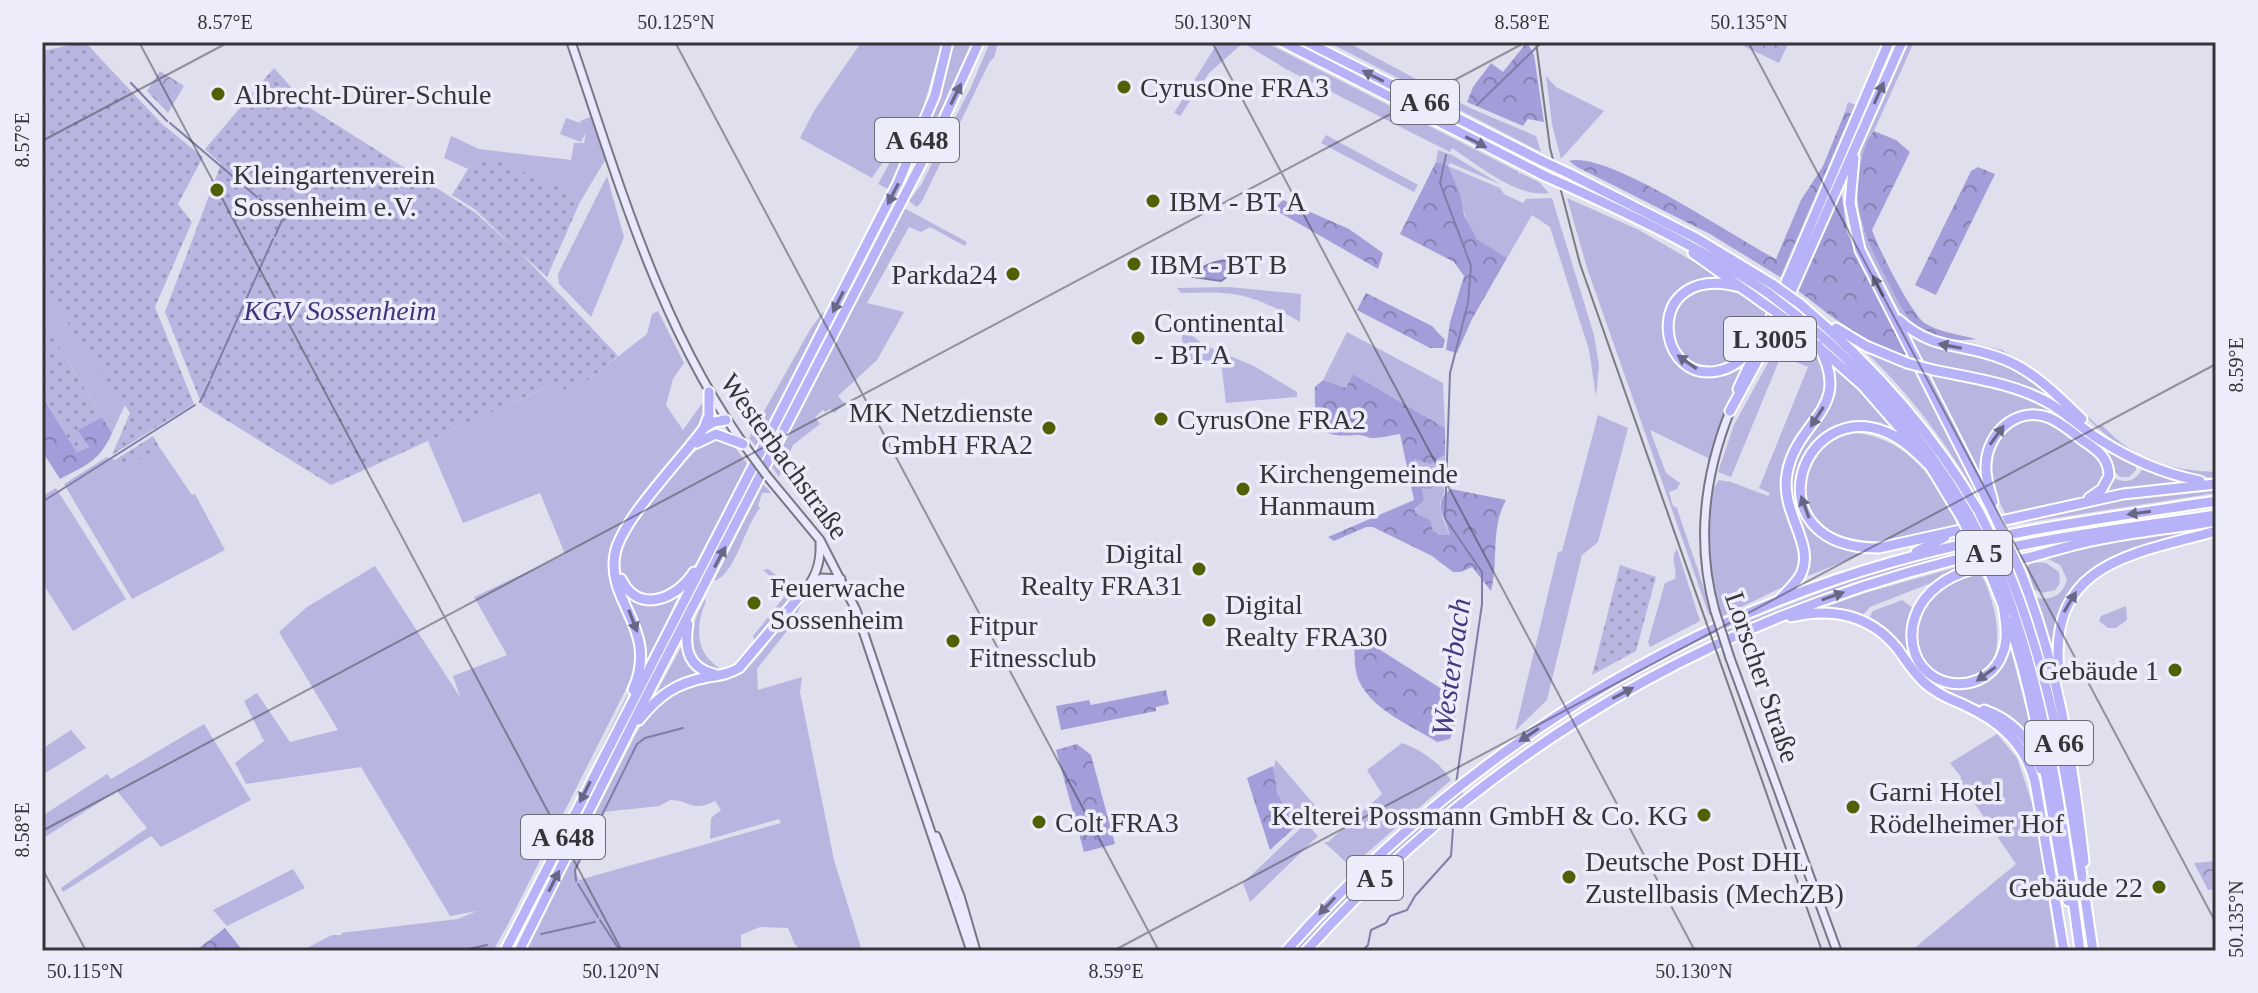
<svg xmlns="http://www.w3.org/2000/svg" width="2258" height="993" font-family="'Times New Roman',serif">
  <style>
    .grass { fill: #b8b6e0; fill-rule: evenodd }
    .forest { fill: url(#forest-crowns) }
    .park { fill: url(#park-crowns) }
    .garden { fill: url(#garden-dots) }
    .water { fill: url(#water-ripples); stroke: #807da8; stroke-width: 2 }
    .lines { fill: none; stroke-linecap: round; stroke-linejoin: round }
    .stream { stroke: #807da8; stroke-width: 2 }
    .secondary-casing { stroke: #777783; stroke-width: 11 }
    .highway-casing { stroke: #fff; stroke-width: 13 }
    .secondary { stroke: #eae8fd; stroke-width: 7 }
    .highway { stroke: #b8b3f9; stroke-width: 9 }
    .rail { stroke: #7b7b83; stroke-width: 2 }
    .secondary-bridge-casing { stroke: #777783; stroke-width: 11; stroke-linecap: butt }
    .highway-bridge-casing { stroke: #fff; stroke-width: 13; stroke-linecap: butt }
    .secondary-bridge { stroke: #eae8fd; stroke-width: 7 }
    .highway-bridge { stroke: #b8b3f9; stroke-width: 9 }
    .oneway { fill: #696786 }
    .ticks { fill: none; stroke: #343439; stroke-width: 2; stroke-opacity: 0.45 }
    .poi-dot { fill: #506004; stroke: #edecfb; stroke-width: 3 }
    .labels { text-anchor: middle; stroke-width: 7; stroke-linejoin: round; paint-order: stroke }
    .shield { fill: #edecfb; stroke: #6c6b73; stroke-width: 2 }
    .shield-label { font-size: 26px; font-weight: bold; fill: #343439 }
    .poi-label { font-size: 28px; fill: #343439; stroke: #edecfb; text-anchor: start }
    .park-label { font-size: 28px; font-style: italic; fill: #40347b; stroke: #edecfb }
    .street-label { font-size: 28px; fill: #343439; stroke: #edecfb }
    .water-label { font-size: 30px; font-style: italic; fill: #453a81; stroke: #edecfb }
    .neatline { fill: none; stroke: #343439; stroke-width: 3 }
    .ticks-label { font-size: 20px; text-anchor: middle; fill: #343439 }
  </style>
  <defs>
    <pattern id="forest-crowns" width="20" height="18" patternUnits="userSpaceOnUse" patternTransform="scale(2)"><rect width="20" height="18" fill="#a39eda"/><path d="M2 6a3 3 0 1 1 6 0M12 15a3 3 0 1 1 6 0" fill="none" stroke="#8682b2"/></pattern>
    <pattern id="park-crowns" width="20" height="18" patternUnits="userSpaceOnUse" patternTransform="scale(2)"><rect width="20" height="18" fill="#b8b6e0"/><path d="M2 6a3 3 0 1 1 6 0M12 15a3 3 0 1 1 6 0" fill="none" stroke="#9695b7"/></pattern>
    <pattern id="garden-dots" width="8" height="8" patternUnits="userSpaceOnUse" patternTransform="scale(2)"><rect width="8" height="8" fill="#b8b6e0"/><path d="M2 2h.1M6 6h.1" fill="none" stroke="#9695b7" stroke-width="1.8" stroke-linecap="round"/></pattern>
    <pattern id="water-ripples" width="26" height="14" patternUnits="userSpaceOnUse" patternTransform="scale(2)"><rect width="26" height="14" fill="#a19cd8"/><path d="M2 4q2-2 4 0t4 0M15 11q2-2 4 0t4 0" fill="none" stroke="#8480b0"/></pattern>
  </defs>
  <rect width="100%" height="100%" fill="#dfdfed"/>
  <path class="grass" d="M 858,42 L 942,42 L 922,112 L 888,189 L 878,184 L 890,162 L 886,158 L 872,178 L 800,138 L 814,111 L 860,44 Z
    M 953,42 L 973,42 L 938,120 L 899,196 L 897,195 L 933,112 Z
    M 990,42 L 998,42 L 994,58 L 990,61 L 922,201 L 917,207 L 909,201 L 921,185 L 971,87 Z
    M 1218,42 L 1265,42 L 1519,172 L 1518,175 L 1520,173 L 1539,182 L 1549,193 C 1517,198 1478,165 1452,148 L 1450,152 L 1438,146 L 1286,69 L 1243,43 L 1209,73 L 1180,116 L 1174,113 Z
    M 1328,42 L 1347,42 L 1470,108 L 1536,136 L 1541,152 Z
    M 1907,42 L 1914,42 L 1874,131 L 1870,135 L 1858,173 L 1856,193 L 1853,193 L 1862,147 Z
    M 1546,76 L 1556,87 L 1604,111 L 1561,159 L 1552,124 Z
    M 1848,102 L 1856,105 L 1842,144 L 1784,279 L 1780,277 L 1851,115 L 1845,112 Z
    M 593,116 L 607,157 L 580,202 L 554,185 L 471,164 L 468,169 L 444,158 L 451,136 L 479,149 L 571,160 L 574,143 L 584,143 L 586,132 L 581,142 L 560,134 L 566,118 L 581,123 L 580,121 Z
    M 1326,135 L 1418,185 L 1414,192 L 1321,143 Z
    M 1438,150 L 1452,155 L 1500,184 L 1450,163 L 1448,166 L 1500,188 L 1504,194 L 1523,203 L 1526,199 L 1552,198 L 1594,335 L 1599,365 L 1596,397 L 1589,350 L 1550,227 L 1532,215 L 1507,258 C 1498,252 1483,246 1476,237 C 1464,221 1457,187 1448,167 L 1436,162 Z
    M 607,176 L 624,237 L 591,317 L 559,284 L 558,274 Z
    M 1567,198 L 1639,230 L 1720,277 C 1711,279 1700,278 1690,283 C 1643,307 1666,381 1718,375 C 1732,373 1739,363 1749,358 L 1715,438 L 1708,469 L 1708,458 L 1650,430 L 1666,473 L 1680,483 L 1677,489 L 1669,492 L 1673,506 L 1677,508 C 1688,543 1702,578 1711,614 L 1709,615 L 1587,268 Z
    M 904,208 L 967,242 L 965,246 L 930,227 L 921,232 L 909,227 L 867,303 L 904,312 L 877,360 L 838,396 L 845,404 L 834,413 L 830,409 L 825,412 L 823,410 L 815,417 L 820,424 L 793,445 L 779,477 L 772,467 L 887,241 L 892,231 L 898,232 L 893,230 Z
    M 1857,209 L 1858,218 L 1902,307 L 1928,333 L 2002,350 L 2047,378 L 2098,426 L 2103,426 C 2136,461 2170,470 2216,472 L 2216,478 C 2163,474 2119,451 2082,413 C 2065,397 2047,375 2025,367 C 1989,353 1920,345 1899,311 L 1862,239 L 1854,210 Z
    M 1229,287 L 1301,294 L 1300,322 C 1251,293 1237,291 1181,293 L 1177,288 Z
    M 1697,287 C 1733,290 1740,290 1768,313 C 1761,327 1753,346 1741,357 C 1720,376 1682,369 1672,341 C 1669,333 1673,318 1673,309 Z
    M 45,289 L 125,405 L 112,433 L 42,319 L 42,292 Z
    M 658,311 L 684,363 L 673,379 L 666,405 L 683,430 L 705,399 L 707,405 L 703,423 C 683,450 614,530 612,561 C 611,573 629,611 633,625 C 648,677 614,724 591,769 L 629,691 L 635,671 L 508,924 L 493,951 L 301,951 L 332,935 L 342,935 L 341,933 L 458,919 L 477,911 L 450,916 L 361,767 L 246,784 L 235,763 L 264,741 L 244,701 L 257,693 L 290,742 L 338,730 L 279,632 L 307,607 L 375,566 L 460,697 L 453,676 L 507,655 L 474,597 L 565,554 L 540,493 L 463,523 L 428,441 L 560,381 L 589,379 L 647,334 L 652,314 Z
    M 823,312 L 825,314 L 757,447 L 749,438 L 811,328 Z
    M 1181,328 L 1206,346 L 1254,366 L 1297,392 L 1297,397 L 1226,403 L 1221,361 L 1185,360 Z
    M 1787,328 C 1813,343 1837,371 1822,403 C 1813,424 1793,440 1786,461 C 1782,473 1782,486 1783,498 C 1787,527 1819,559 1789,584 L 1723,616 C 1711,586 1698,506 1719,480 L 1731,482 L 1768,496 L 1770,493 L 1759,488 L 1808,367 L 1781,356 L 1731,477 L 1718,472 L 1734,425 Z
    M 1906,330 L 1926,343 L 1998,360 L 2046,391 L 2044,395 C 2004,377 1961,373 1921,360 Z
    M 1347,332 L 1443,383 L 1445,428 L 1353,374 L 1346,388 L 1323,380 Z
    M 1860,347 L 1919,371 L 1989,510 L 1986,511 C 1952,451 1911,393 1860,347 Z
    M 1832,364 L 1865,396 L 1902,440 L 1867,425 L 1823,436 L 1804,459 L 1799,473 L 1802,511 L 1811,527 L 1835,545 L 1867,552 L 1803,578 L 1808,551 L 1788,488 L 1797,451 L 1822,417 Z
    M 1928,374 L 2009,389 L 2049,406 L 2136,467 L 2136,470 L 2129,477 L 2120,477 L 2068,423 L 2038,412 L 1997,428 L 1986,486 Z
    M 1598,415 L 1628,428 L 1598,542 L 1582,555 L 1547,700 L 1515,731 L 1558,552 L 1562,551 Z
    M 2030,420 C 2060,421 2110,448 2104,482 L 2085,497 L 2006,515 C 2004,510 2000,504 1998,500 C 1979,467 1992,428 2030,420 Z
    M 1855,433 C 1907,437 1940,483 1958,527 C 1923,535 1883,550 1847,541 C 1786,525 1794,444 1855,433 Z
    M 712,438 L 731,442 L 748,465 L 691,572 C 684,581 675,592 664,596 C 641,603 617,583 620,559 C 623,529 686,454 712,438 Z
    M 160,448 L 192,495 L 195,494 L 225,550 L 132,599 L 64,484 L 107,457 L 115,460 L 121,470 Z
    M 1445,455 L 1444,493 L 1440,503 L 1443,519 L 1450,535 L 1439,535 L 1433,531 L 1429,520 L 1415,514 L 1415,510 L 1424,501 L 1422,487 L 1434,486 L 1416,466 L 1414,458 C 1425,463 1436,463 1445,455 Z
    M 2142,469 L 2184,482 L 2104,492 L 2112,477 C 2124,484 2136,482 2142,469 Z
    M 763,484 L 771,493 L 762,493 L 758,506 L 760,508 C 744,527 736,574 714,581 Z
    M 2216,487 L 2216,493 L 2009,525 L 2008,522 L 2149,492 Z
    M 56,488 L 126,599 L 73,631 L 42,582 L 42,496 Z
    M 2216,523 L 2216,527 L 2101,566 L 2062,611 L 2056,633 L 2054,655 L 2035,598 C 2052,600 2063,596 2067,579 L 2060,565 L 2044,557 L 2072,548 Z
    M 1969,547 L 1970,550 L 1852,583 L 1728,632 L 1727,629 L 1856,579 Z
    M 1677,549 L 1700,621 L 1650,647 L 1648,642 L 1665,583 L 1675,579 C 1678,568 1669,559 1677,549 Z
    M 2032,562 L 2046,563 L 2059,572 L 2060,583 L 2055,590 L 2042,593 L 2033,589 L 2027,567 Z
    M 1957,567 L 1959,572 L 1870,607 L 1862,616 L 1820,609 L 1865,593 Z
    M 768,569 L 791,587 L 794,596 L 756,646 L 753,636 L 788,592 L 763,570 Z
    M 1980,573 C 1990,588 1999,621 1997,642 C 1996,658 1991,668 1976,676 C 1922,703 1895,621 1940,589 C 1951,580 1966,577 1980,573 Z
    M 625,593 L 663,602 L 678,597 L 644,669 L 644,640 Z
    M 805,597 L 790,627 L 757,669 L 758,690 L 802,677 L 800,692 L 834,860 L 862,951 L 801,951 L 794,943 L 788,928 L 760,927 L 741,935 L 741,951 L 524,951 L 637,732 C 656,701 668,689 704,682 C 717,679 729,681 740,673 C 767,654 781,619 805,597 ZM 670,800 C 691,800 691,813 715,801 L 721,810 L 711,818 L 710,839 L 779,819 L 781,823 L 579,880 L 575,870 L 603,812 L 659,806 Z
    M 705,599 L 706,602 C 698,617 695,644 708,658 C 712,663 718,667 722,672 L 712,671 L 694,659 C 688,632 693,623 705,599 Z
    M 1902,600 L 1914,609 L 1909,636 L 1937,683 L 1960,688 L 1979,683 L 2008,640 L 2036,747 L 1995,710 L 1949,695 L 1929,682 L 1868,620 L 1873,611 Z
    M 2126,606 L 2127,620 L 2116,628 L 2108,628 L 2099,621 L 2101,616 Z
    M 684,642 C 688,657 689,667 704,675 L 684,679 L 655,695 Z
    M 204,724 L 251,800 L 161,847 L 151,836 L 63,892 L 61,888 L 147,828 L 117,791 L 42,839 L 42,816 L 107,774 L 111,779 Z
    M 71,730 L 86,748 L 42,775 L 42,749 Z
    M 1997,734 L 2017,758 L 2037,818 L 2056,951 L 1911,951 L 2016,864 L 1960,782 L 1961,777 L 1950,763 Z
    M 1402,743 C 1423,751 1439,762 1451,780 L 1353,865 L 1348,864 L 1324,842 L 1328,842 L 1382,794 L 1367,770 Z
    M 1276,760 L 1317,808 L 1294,828 C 1285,809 1267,780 1276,760 Z
    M 1462,791 L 1464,794 C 1405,843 1350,893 1299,951 L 1294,951 L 1373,869 Z
    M 1306,823 L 1318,836 L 1250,902 L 1243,883 Z
    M 293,869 L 305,888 L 227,926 L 213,910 Z"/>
  <path class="forest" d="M 1527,42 L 1534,55 L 1544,122 L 1528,119 L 1523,126 L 1467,102 L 1473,87 L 1491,63 L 1503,72 Z
    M 1845,112 L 1851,114 L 1780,277 L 1710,234 L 1577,167 L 1569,161 C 1607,150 1735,238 1776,259 L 1801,200 L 1823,166 Z
    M 1874,131 L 1896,140 L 1910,152 L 1872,230 C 1878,247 1912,316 1926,324 C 1940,332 1960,335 1976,339 C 1957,342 1933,339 1917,326 C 1903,315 1896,296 1887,280 C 1866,239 1848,205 1862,158 C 1865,149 1867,138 1874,131 Z
    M 1436,162 L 1448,166 L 1460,194 L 1464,215 L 1477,239 L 1507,258 L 1472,319 L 1457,353 L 1446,350 L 1450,322 L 1464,276 L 1454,262 L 1400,234 Z
    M 1978,167 L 1995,174 L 1936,295 L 1915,285 L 1971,171 Z
    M 1841,189 L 1847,232 L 1907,356 C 1861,341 1835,319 1797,290 Z
    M 1283,200 L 1349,229 L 1383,253 L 1378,269 L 1277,211 L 1276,207 Z
    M 1366,293 L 1432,326 L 1445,340 L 1443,348 L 1430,348 L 1357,310 Z
    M 1353,374 L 1445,428 L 1445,455 L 1430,464 L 1414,459 L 1416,466 L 1434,486 L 1430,489 L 1422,488 L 1424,501 L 1415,509 L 1415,513 L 1430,520 L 1433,531 L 1439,535 L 1450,535 C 1446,518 1431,502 1451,489 L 1506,500 C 1490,529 1499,560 1491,591 L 1472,567 L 1461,572 L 1453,572 L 1432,556 L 1373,527 L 1366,527 L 1334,541 L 1328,537 L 1414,500 L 1400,434 C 1392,435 1382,438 1374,438 C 1367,438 1362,434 1355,435 C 1316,439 1314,422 1315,387 L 1323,380 L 1346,388 Z
    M 42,396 L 77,452 L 89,447 L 77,430 L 102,417 L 112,433 C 99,462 86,465 60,479 L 42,451 Z
    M 1354,644 L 1371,644 L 1448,693 L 1457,703 L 1454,729 L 1450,739 L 1437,742 C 1411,725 1373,711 1359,681 C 1354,671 1355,656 1354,644 Z
    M 1166,690 L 1169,704 L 1156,707 L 1156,711 L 1061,730 L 1056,706 L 1089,700 L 1091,705 Z
    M 1077,744 L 1091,755 L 1115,844 L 1084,852 L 1056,750 Z
    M 1273,766 L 1277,792 L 1294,828 L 1270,850 L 1247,778 Z
    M 225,928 L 243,951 L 195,951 Z"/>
  <path class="park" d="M 1735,42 L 1789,42 L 1779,63 Z
    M 160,71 L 184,86 L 168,113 L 147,91 Z
    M 2216,861 L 2216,889 L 2208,890 L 2194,863 Z"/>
  <path class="garden" d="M 85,42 L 162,124 L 203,157 L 178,204 L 192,222 L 155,307 L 194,404 L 112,455 L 130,413 L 42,286 L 42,51 Z
    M 274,68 L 310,108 L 476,213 L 513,247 L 476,210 L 452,195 L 471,164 L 498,161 L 554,185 L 580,202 L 547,277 L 518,250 L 618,356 L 589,379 L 565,391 L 560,381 L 331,485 L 202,405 L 165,312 L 221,164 L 205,149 Z
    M 42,319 L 102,417 L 77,430 L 89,447 L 77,452 L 42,396 Z
    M 153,436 L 160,448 L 121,470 L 115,460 Z
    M 1620,565 L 1656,577 L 1636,651 L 1592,675 Z"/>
  <path class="water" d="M 1231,260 L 1228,276 L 1221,281 L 1193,277 C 1200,265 1218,260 1231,260 Z"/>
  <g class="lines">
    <path class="stream" d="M 131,83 L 167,121
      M 1477,105 L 1542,42
      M 170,123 L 257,197
      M 1446,155 L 1440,183 L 1471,266 L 1468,303 L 1450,373 L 1445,518 L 1482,572 L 1482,604 L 1456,784
      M 260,199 L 283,218 L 275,236
      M 211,378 L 273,239
      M 200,402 L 210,381
      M 42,502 L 195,405
      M 576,881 L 575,870 L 637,744 L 645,738 L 683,728
      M 578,884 L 598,917
      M 600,920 L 620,951
      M 541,934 L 595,922
      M 459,951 L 487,945
      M 1362,951 L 1368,945 L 1371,930 L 1386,923 L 1390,916 L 1407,910 L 1415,896 L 1451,856 L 1454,814"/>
    <g class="secondary-casing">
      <path id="secondary" d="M 571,42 C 619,182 661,333 750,453
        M 767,476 L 820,540 L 856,610 L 971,951
        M 813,582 L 822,578 L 841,579
        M 803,592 C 816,578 821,563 820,543
        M 1715,611 C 1696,543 1704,476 1730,411
        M 1730,658 L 1837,951
        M 936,836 L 960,896 L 976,951"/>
    </g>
    <g class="highway-casing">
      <path id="highway" d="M 1283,42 L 1545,176
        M 1307,42 L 1542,161
        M 1854,158 L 1850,203 L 1860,250 L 1992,510
        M 1570,174 L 1696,238 L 1772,284
        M 1572,188 C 1640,219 1706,251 1768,293
        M 1693,253 L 1763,303
        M 1740,287 C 1643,261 1653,384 1718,371 C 1733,368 1744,359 1752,346
        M 1800,304 C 1872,365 1932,431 1979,512
        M 1796,315 C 1867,371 1924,437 1969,515
        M 1899,320 C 1935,352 1962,342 2003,359 C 2034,371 2058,396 2082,419
        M 1794,325 L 1863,386 L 1918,449
        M 1836,328 L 1866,346 L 1907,363
        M 1933,370 C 1972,378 2012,383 2047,402 C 2065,412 2080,427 2097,438 C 2130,459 2161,473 2200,481
        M 1738,389 L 1763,336 L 1889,42
        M 1730,411 L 1775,328 L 1902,42
        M 704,428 L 714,422 L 726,420
        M 697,443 L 716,434 L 743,444
        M 1927,461 L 1961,517
        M 1930,466 C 1917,453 1903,439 1886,432 C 1798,397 1751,548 1879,548 L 2123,494 L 2216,484
        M 1993,502 C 1990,490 1985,478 1986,465 C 1987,433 2017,405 2050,418 C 2061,423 2071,431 2081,439 C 2096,449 2109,457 2109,476 L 2102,489 L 2089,498
        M 1916,552 L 1945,537
        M 2020,571 C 2058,665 2073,762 2084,862
        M 2009,573 C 2058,693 2074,823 2093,951
        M 2000,575 C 2047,696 2063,823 2080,951
        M 1992,578 L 2004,608
        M 621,579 C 638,615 677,599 694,572
        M 1780,599 C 1787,592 1795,584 1800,576 C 1817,545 1780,514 1787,474 C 1796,419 1855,410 1818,345
        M 2003,604 C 2005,620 2009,637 2003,652 C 1990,693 1931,695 1915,654 C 1906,628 1917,601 1939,585 C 1964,566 2001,564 2031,557 C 2053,551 2074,544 2096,540 C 2136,532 2176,528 2216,521
        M 1791,617 C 1832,607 1870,615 1897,648 C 1908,663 1918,680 1934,690 C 1942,696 1952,700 1962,704 C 1999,721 2024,741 2035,782 L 2064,951
        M 2009,622 C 2040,713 2049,807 2068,901
        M 688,624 C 684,648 688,668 714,674
        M 2059,670 C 2048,562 2134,554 2216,531
        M 633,690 C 660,629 606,603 615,554 C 621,520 682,459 704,428 L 709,415 L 709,392
        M 1984,710 C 2014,720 2030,741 2041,769
        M 639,720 C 659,695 676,683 708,677 C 720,675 729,674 739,668 L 803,592
        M 505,951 L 898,183 L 935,95 L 948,42
        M 519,951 L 644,701 L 943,121 L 979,42
        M 1286,951 C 1446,770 1655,630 1889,563 C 1996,532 2106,518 2216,501
        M 1306,951 C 1482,756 1699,625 1954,560 C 2039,538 2129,528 2216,515"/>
    </g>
    <use href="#secondary" class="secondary"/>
    <use href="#highway" class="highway"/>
    <path class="rail" d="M 1536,42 L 1550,148 L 1580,264 L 1822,951"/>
    <g class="secondary-bridge-casing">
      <path id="secondary-bridge" d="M 750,453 L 767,476
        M 1715,611 L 1730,658"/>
    </g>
    <g class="highway-bridge-casing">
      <path id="highway-bridge" d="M 1542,161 L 1570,174
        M 1545,176 L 1572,188
        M 1772,284 L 1800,304
        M 1768,293 L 1796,315
        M 1763,303 L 1794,325
        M 1907,363 L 1933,370
        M 1992,510 L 2020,571
        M 1979,512 L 2009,573
        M 1969,515 L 2000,575
        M 1961,517 L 1992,578"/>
    </g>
    <use href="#secondary-bridge" class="secondary-bridge"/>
    <use href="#highway-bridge" class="highway-bridge"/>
  </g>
  <defs><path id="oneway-solid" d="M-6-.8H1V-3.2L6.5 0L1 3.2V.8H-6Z" transform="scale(2)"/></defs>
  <g class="oneway">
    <use href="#oneway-solid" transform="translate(1373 76) rotate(-153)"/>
    <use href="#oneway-solid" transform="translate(1879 93) rotate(-66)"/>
    <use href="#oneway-solid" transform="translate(956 94) rotate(-64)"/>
    <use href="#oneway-solid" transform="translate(1476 142) rotate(27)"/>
    <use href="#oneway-solid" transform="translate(893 194) rotate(117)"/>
    <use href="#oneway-solid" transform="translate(1878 286) rotate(-117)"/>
    <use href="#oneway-solid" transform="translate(838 302) rotate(117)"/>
    <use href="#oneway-solid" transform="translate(1950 346) rotate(-169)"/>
    <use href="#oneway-solid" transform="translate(1687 362) rotate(-145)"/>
    <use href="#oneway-solid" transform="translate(1817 417) rotate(123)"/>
    <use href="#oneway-solid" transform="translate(1997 435) rotate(-54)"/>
    <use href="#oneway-solid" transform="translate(1805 507) rotate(-110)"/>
    <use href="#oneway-solid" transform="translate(2139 513) rotate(172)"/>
    <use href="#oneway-solid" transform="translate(720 557) rotate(-62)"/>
    <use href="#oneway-solid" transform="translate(1833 596) rotate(-19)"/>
    <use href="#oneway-solid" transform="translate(2070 602) rotate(-59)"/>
    <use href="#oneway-solid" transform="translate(633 621) rotate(69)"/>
    <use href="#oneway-solid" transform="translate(1986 674) rotate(144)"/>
    <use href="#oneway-solid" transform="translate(1623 693) rotate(-28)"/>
    <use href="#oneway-solid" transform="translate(1529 735) rotate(146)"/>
    <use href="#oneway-solid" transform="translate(585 792) rotate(117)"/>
    <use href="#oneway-solid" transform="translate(554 881) rotate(-63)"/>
    <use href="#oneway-solid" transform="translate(1327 906) rotate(133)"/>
  </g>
  <path class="ticks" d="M 139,42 L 622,951M 675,42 L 1159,951M 1212,42 L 1695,951M 1748,42 L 2216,923M 42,141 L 229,42M 42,831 L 1526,42M 42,868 L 86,951M 1113,951 L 2216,364"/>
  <g class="poi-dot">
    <circle cx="1124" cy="87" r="8"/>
    <circle cx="218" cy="94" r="8"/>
    <circle cx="217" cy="190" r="8"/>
    <circle cx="1153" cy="201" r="8"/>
    <circle cx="1134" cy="264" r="8"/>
    <circle cx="1013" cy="274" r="8"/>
    <circle cx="1138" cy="338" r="8"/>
    <circle cx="1161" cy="419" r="8"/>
    <circle cx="1049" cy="428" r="8"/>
    <circle cx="1243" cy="489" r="8"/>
    <circle cx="1199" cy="569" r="8"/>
    <circle cx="754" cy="603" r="8"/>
    <circle cx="1209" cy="620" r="8"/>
    <circle cx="953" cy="641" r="8"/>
    <circle cx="2175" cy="670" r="8"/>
    <circle cx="1853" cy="807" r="8"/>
    <circle cx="1704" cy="815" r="8"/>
    <circle cx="1039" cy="822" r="8"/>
    <circle cx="1569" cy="877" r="8"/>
    <circle cx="2159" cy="887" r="8"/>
  </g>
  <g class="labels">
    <g class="shield">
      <rect x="1391" y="80" width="68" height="44" rx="6"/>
      <rect x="875" y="118" width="84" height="44" rx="6"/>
      <rect x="1724" y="317" width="92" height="44" rx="6"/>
      <rect x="1956" y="531" width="56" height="44" rx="6"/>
      <rect x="2025" y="721" width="68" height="44" rx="6"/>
      <rect x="521" y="815" width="84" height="44" rx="6"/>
      <rect x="1347" y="856" width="56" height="44" rx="6"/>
    </g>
    <g class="shield-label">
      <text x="1425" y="111">A 66</text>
      <text x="917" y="149">A 648</text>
      <text x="1770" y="348">L 3005</text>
      <text x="1984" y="562">A 5</text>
      <text x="2059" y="752">A 66</text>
      <text x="563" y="846">A 648</text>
      <text x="1375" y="887">A 5</text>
    </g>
    <g class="poi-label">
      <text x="1140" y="97">CyrusOne FRA3</text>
      <text x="234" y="104">Albrecht-Dürer-Schule</text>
      <text x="233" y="184">Kleingartenverein<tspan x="233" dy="32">Sossenheim e.V.</tspan></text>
      <text x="1169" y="211">IBM - BT A</text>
      <text x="1150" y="274">IBM - BT B</text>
      <text x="997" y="284" text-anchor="end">Parkda24</text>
      <text x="1154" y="332">Continental<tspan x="1154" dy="32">- BT A</tspan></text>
      <text x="1033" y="422" text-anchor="end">MK Netzdienste<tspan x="1033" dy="32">GmbH FRA2</tspan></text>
      <text x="1177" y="429">CyrusOne FRA2</text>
      <text x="1259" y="483">Kirchengemeinde<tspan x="1259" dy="32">Hanmaum</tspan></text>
      <text x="1183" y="563" text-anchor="end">Digital<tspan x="1183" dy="32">Realty FRA31</tspan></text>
      <text x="770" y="597">Feuerwache<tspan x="770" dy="32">Sossenheim</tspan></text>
      <text x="1225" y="614">Digital<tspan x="1225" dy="32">Realty FRA30</tspan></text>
      <text x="969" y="635">Fitpur<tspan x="969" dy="32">Fitnessclub</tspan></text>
      <text x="2159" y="680" text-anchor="end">Gebäude 1</text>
      <text x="1869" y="801">Garni Hotel<tspan x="1869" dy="32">Rödelheimer Hof</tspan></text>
      <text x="1688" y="825" text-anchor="end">Kelterei Possmann GmbH &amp; Co. KG</text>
      <text x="1055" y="832">Colt FRA3</text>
      <text x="1585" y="871">Deutsche Post DHL<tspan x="1585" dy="32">Zustellbasis (MechZB)</tspan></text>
      <text x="2143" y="897" text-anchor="end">Gebäude 22</text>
    </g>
    <g class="park-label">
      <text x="340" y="320">KGV Sossenheim</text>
    </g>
    <g class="street-label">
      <text transform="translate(785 456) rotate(54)" y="10">Westerbachstraße</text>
      <text transform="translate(1763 677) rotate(71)" y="10">Lorscher Straße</text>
    </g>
    <g class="water-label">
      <text transform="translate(1451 667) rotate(-82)" y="10">Westerbach</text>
    </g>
  </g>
  <rect width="2258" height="993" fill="none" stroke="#edecfb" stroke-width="88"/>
  <rect x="44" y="44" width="2170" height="905" class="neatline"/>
  <g class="ticks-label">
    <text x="225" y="29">8.57°E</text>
    <text x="676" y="29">50.125°N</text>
    <text x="1213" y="29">50.130°N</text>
    <text x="1522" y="29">8.58°E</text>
    <text x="1749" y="29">50.135°N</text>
    <text transform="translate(22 140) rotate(-90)" y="7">8.57°E</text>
    <text transform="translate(2236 365) rotate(-90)" y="7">8.59°E</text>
    <text transform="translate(22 830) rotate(-90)" y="7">8.58°E</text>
    <text transform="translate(2236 919) rotate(-90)" y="7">50.135°N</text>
    <text x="85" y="978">50.115°N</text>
    <text x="621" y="978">50.120°N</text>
    <text x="1116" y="978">8.59°E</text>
    <text x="1694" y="978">50.130°N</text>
  </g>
</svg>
